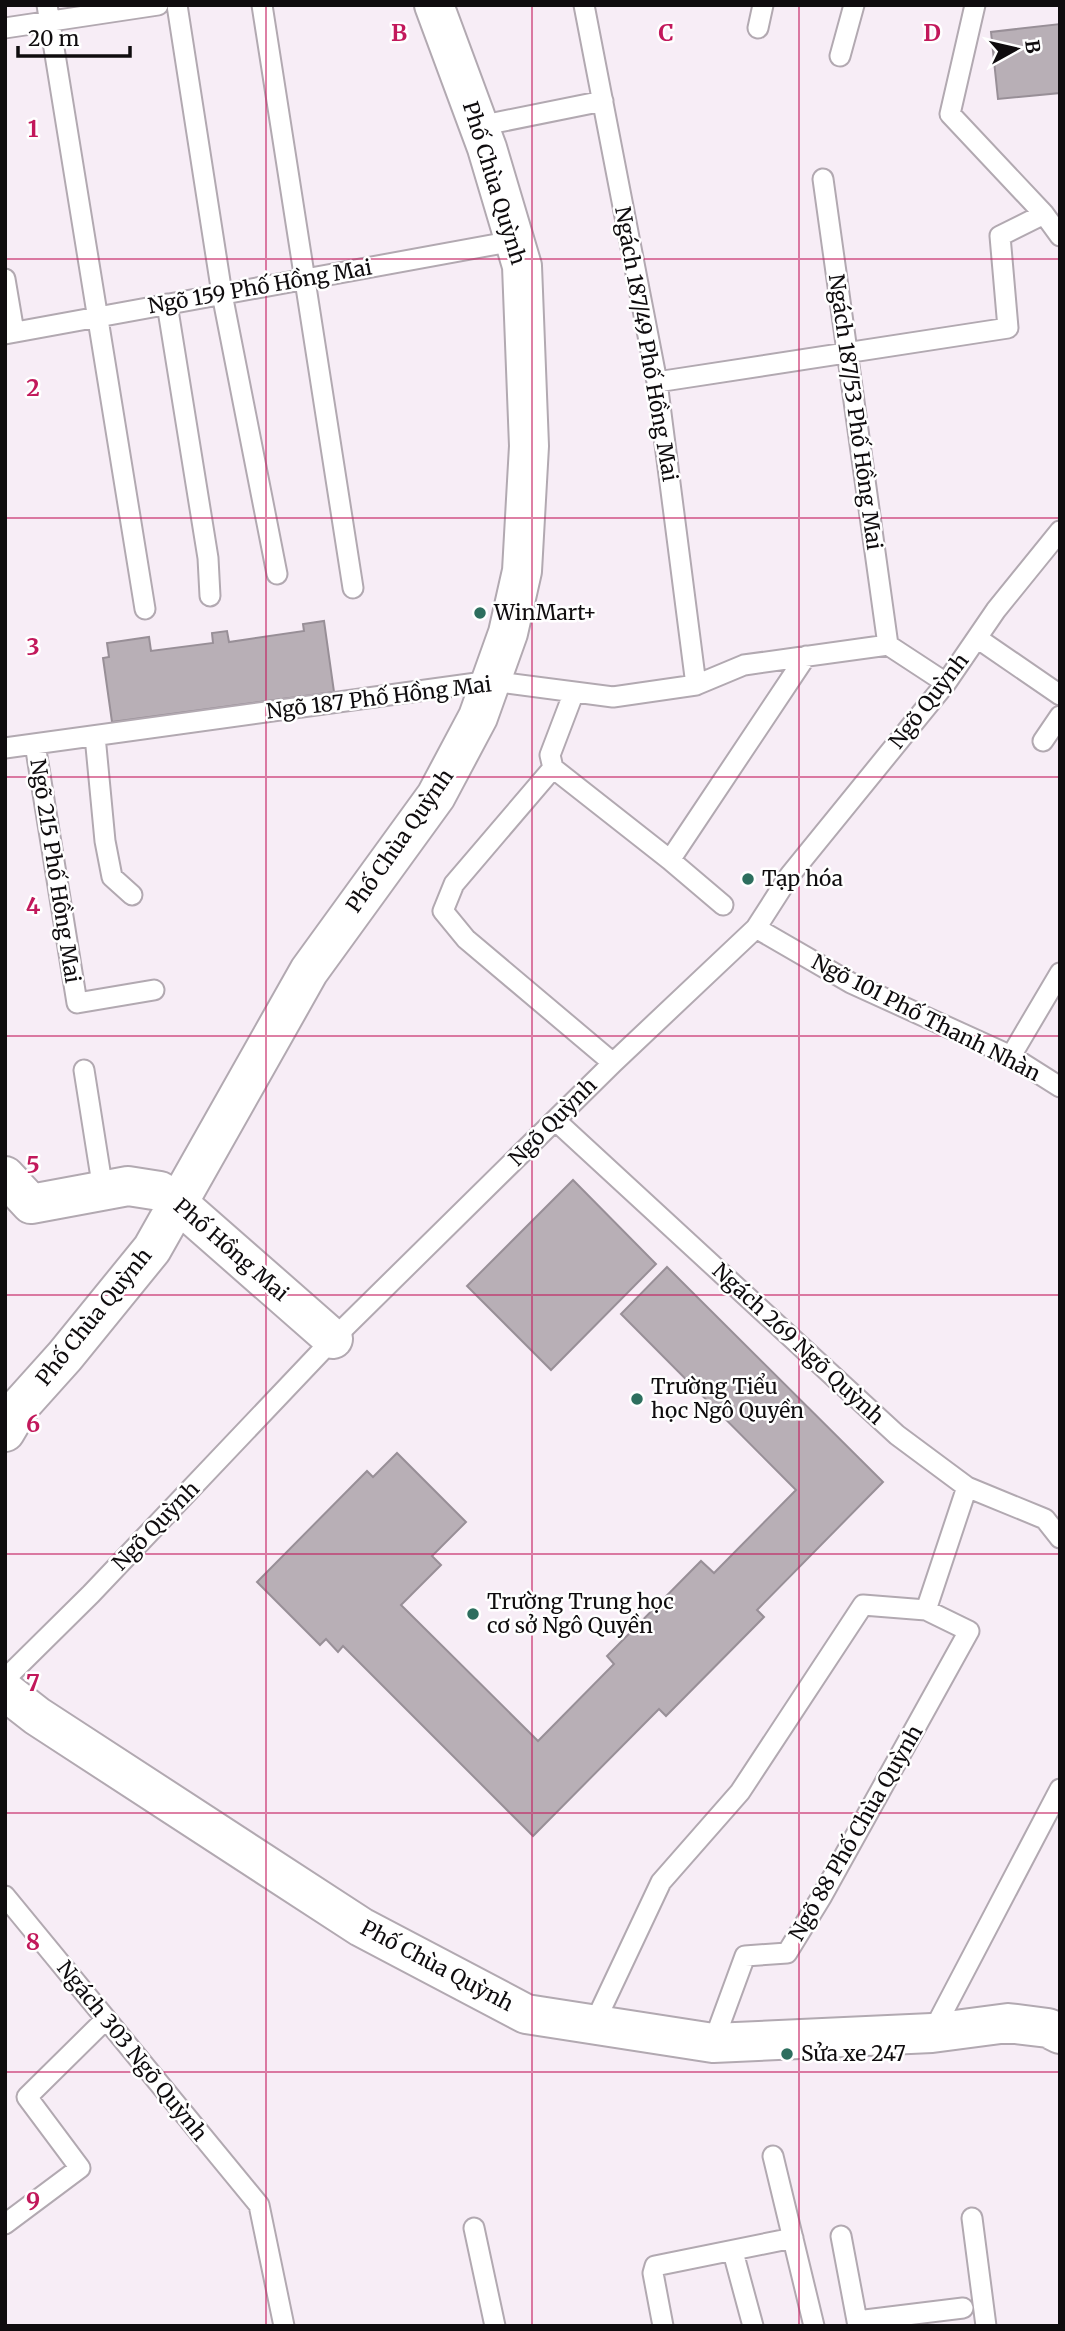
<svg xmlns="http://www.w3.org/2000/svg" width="1065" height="2331" font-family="Merriweather,serif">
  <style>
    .building { fill: #b8afb6; stroke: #988f97; stroke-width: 2 }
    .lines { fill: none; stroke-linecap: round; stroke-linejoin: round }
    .service-casing { stroke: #b2a9b1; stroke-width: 23 }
    .minor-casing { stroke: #b2a9b1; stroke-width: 42 }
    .service { stroke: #fff; stroke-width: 19 }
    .minor { stroke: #fff; stroke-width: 38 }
    .grid { fill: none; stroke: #c2185b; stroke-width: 2; stroke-opacity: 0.55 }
    .poi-dot { fill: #2d6e5e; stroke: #fff; stroke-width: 2.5 }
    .labels { text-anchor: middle; stroke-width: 5; stroke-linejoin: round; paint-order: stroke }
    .street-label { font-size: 21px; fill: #0f0c0e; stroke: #fff }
    .poi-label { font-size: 21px; fill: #0f0c0e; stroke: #fff; text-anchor: start }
    .grid-label { font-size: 23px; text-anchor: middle; font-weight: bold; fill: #c2185b; stroke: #fff; stroke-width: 5; stroke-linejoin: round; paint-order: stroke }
  </style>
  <rect width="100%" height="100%" fill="#f7edf6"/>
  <path class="building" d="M 1060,24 L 1060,93 L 998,99 L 991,32 Z
    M 324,621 L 334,692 L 112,722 L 103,658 L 109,657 L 107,643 L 149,637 L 151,651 L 213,643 L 212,633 L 227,631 L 229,642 L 304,631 L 303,624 Z
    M 573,1180 L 656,1264 L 551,1370 L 467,1286 Z
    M 667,1267 L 883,1482 L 757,1610 L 764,1617 L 666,1716 L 659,1709 L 533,1836 L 343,1646 L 338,1652 L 326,1639 L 320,1645 L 257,1582 L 367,1471 L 373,1477 L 397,1453 L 466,1522 L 432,1556 L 441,1565 L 401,1605 L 538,1741 L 614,1664 L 607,1656 L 701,1561 L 714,1573 L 796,1490 L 621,1314 Z"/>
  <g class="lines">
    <g class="service-casing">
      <path id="service" d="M 47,5 L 145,609
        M 177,5 L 222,294 L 277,574
        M 262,5 L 353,588
        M 584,5 L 657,382 L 696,685
        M 975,5 L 950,114 L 1044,214 L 1060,236
        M 5,28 L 158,5
        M 758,28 L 763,5
        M 840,56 L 854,5
        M 479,126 L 603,101
        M 823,179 L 888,645
        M 5,279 L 14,332
        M 167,304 L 208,558 L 210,596
        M 5,334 L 514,241
        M 657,382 L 1008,328 L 1000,236 L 1044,214
        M 977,638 L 1060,695
        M 574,692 L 550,755 L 553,768 L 454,884 L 443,911 L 466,939 L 613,1063
        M 95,736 L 105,841 L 112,877 L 132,895
        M 1043,741 L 1060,716
        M 35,744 L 77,1003 L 154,990
        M 5,748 L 491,681 L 613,697 L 696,685 L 744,665 L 888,645 L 946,683
        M 553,768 L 670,860 L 723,905
        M 670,860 L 806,656
        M 756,928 L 851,983 L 1011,1056 L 1060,1087
        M 1011,1056 L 1060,973
        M 84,1070 L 103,1190
        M 555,1120 L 897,1435 L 967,1487 L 1045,1519 L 1060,1538
        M 926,1610 L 967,1487
        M 5,1679 L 91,1594 L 333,1339 L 613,1063 L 756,928 L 790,875 L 946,683 L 996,610 L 1060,531
        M 5,1896 L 259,2205 L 284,2326
        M 594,2024 L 661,1882 L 740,1792 L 863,1605 L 926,1610 L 969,1631 L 822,1896 L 787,1953 L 745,1956 L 713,2043
        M 932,2033 L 1060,1789
        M 773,2156 L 814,2326
        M 972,2218 L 986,2326
        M 5,2224 L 80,2168 L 27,2097 L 106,2019
        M 474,2228 L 495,2326
        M 841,2236 L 858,2326
        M 733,2252 L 753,2326
        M 857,2321 L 963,2308
        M 663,2326 L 653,2273 L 655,2266 L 793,2238"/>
    </g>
    <g class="minor-casing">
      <path id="minor" d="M 5,1176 L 31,1204 L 128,1186 L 160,1191 L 178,1203 L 333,1339
        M 5,1432 L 21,1405 L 65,1356 L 152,1249 L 309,971 L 436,796 L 478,717 L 508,633 L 522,571 L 529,446 L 522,266 L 487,148 L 434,5
        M 5,1691 L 37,1716 L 361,1927 L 526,2014 L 713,2043 L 932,2033 L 1008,2023 L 1048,2028 L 1060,2034"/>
    </g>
    <use href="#service" class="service"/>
    <use href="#minor" class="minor"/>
  </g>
  <path class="grid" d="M 266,5 L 266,2326M 532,5 L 532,2326M 799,5 L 799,2326M 5,259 L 1060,259M 5,518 L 1060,518M 5,777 L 1060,777M 5,1036 L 1060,1036M 5,1295 L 1060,1295M 5,1554 L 1060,1554M 5,1813 L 1060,1813M 5,2072 L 1060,2072"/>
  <g class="poi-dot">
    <circle cx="480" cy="613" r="7"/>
    <circle cx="748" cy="879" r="7"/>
    <circle cx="637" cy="1399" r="7"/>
    <circle cx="473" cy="1614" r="7"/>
    <circle cx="787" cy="2054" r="7"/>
  </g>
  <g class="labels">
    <g class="street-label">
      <text transform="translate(494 183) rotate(73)" y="7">Phố Chùa Quỳnh</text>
      <text transform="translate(260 287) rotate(-10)" y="7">Ngõ 159 Phố Hồng Mai</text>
      <text transform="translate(646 344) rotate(80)" y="7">Ngách 187/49 Phố Hồng Mai</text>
      <text transform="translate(855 412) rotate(82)" y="7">Ngách 187/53 Phố Hồng Mai</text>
      <text transform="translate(379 698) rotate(-7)" y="7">Ngõ 187 Phố Hồng Mai</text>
      <text transform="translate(929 701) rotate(-52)" y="7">Ngõ Quỳnh</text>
      <text transform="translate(400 841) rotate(-55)" y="7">Phố Chùa Quỳnh</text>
      <text transform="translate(55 871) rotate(81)" y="7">Ngõ 215 Phố Hồng Mai</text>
      <text transform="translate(926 1018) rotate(27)" y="7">Ngõ 101 Phố Thanh Nhàn</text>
      <text transform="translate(553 1122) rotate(-45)" y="7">Ngõ Quỳnh</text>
      <text transform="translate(231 1250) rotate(41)" y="7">Phố Hồng Mai</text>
      <text transform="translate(94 1317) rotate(-51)" y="7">Phố Chùa Quỳnh</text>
      <text transform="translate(798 1344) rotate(43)" y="7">Ngách 269 Ngõ Quỳnh</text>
      <text transform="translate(156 1526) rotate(-46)" y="7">Ngõ Quỳnh</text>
      <text transform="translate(856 1833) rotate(-60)" y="7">Ngõ 88 Phố Chùa Quỳnh</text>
      <text transform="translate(437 1966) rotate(28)" y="7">Phố Chùa Quỳnh</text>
      <text transform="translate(132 2051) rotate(51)" y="7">Ngách 303 Ngõ Quỳnh</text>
    </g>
    <g class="poi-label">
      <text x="494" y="620">WinMart+</text>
      <text x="762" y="886">Tạp hóa</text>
      <text x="651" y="1394">Trường Tiểu<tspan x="651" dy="24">học Ngô Quyền</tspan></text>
      <text x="487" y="1609">Trường Trung học<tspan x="487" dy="24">cơ sở Ngô Quyền</tspan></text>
      <text x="801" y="2061">Sửa xe 247</text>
    </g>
  </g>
  <g class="grid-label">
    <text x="399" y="41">B</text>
    <text x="666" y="41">C</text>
    <text x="932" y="41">D</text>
    <text x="33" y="137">1</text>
    <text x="33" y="396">2</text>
    <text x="33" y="655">3</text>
    <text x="33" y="914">4</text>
    <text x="33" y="1173">5</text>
    <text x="33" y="1432">6</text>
    <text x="33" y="1691">7</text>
    <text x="33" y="1950">8</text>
    <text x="33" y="2209">9</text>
  </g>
  <rect width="1065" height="2331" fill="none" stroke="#0f0c0e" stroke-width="14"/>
  <g transform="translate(1016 49) rotate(82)" stroke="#ffffff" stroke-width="5" paint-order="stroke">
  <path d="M0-5L12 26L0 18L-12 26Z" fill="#0f0c0e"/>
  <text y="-10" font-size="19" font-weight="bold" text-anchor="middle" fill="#0f0c0e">B</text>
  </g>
  <path d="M18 46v10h112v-10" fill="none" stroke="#0f0c0e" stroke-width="3.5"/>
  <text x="28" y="46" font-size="21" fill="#0f0c0e" stroke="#ffffff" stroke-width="5" paint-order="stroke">20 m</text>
</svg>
